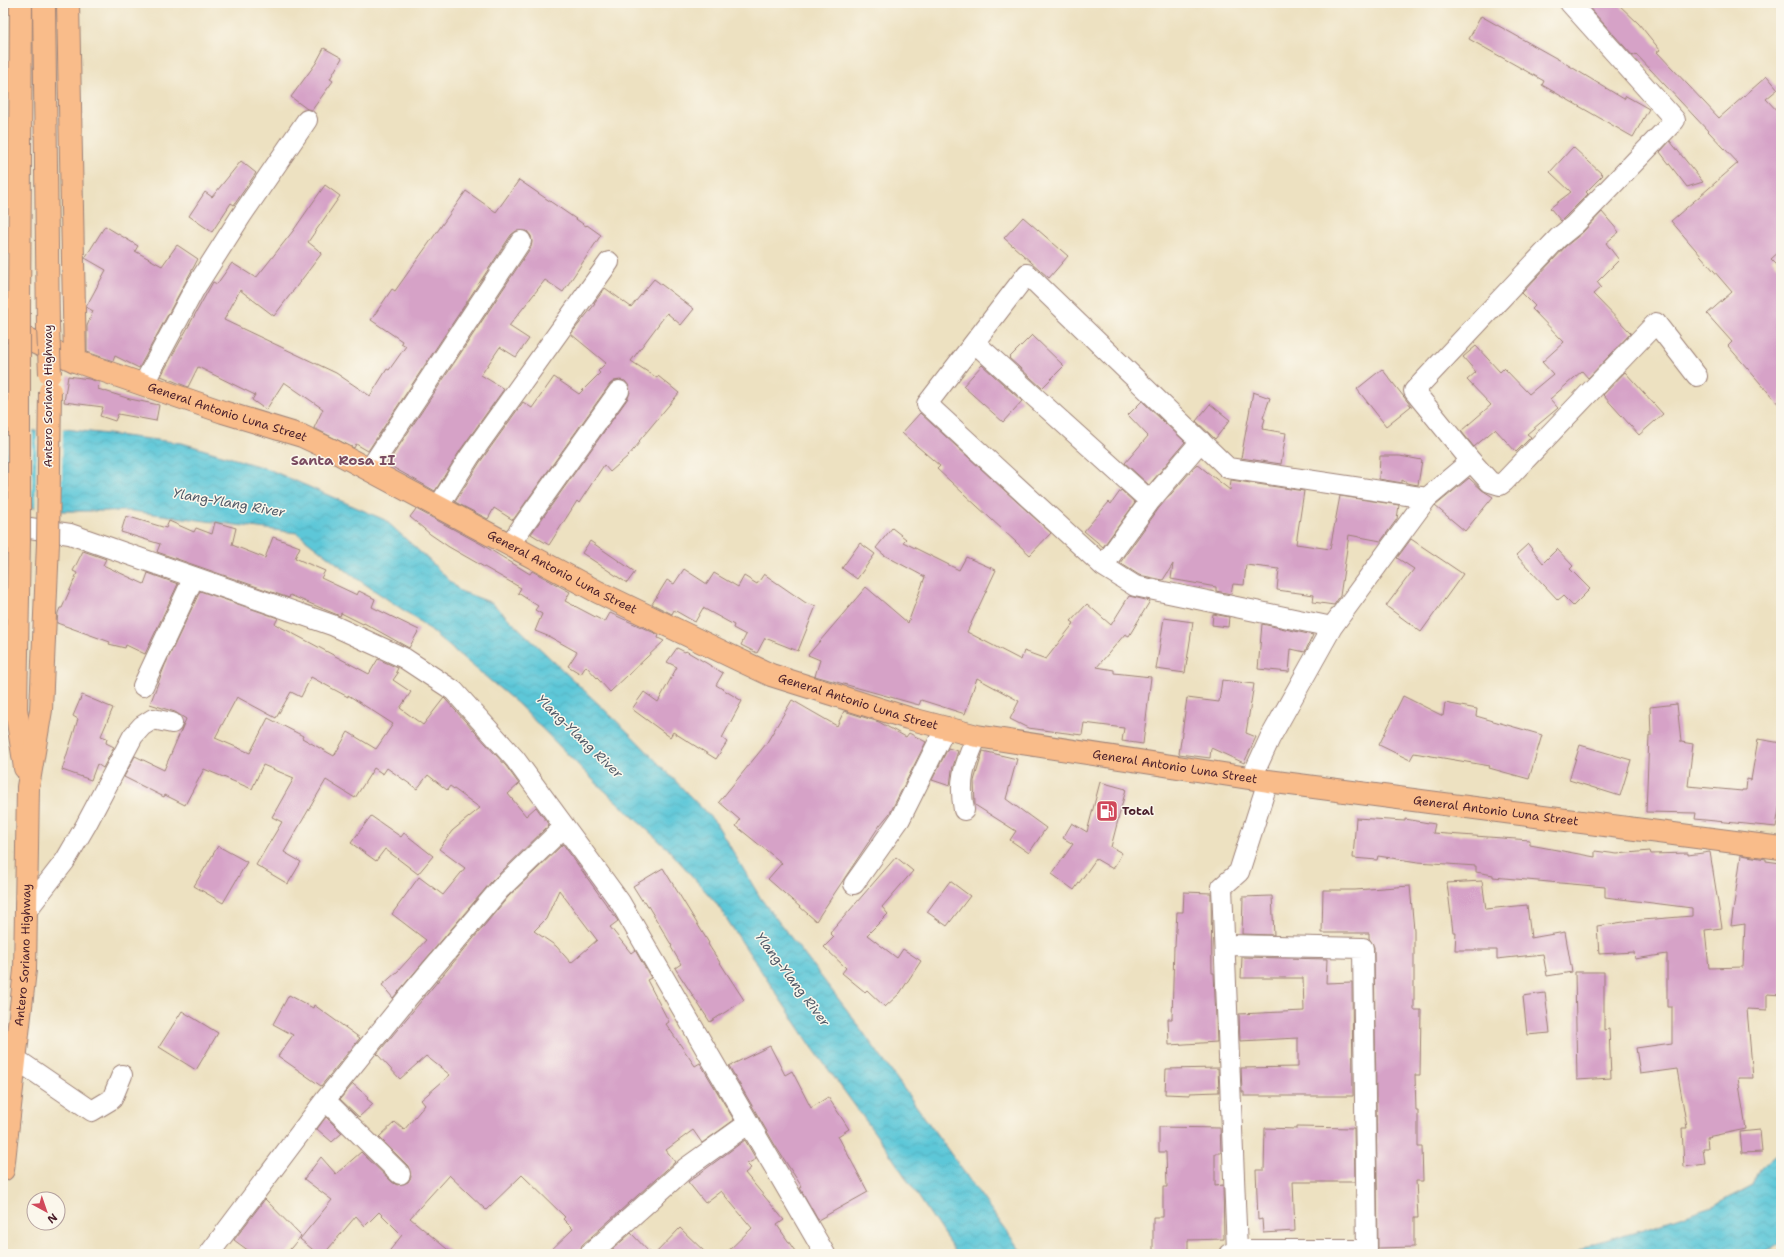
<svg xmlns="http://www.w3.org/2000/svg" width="1784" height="1257" font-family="'Shantell Sans',sans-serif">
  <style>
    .water { fill: url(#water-waves); stroke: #547382 }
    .pier { fill: #ede1c1 }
    .building { fill: #d6a2c7; fill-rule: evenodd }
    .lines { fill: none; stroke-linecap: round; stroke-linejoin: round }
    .minor-casing { stroke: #9c8076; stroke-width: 22 }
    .major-casing { stroke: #9c8076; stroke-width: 24 }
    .minor { stroke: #fff; stroke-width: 20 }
    .major { stroke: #f9bc8a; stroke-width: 22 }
    .major-bridge-casing { stroke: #9c8076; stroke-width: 24; stroke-linecap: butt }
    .major-bridge { stroke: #f9bc8a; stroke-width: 22 }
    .labels { text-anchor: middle; stroke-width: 3; stroke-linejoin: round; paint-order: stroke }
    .street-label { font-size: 12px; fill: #4a1f2b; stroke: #fbf7ec }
    .poi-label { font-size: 12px; font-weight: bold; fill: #4a1f2b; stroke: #fbf7ec; text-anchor: start }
    .water-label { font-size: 13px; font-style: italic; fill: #515a68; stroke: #fbf7ec }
    .quarter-label { font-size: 14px; font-weight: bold; fill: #7b4d62; stroke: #fbf7ec }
  </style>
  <defs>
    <pattern id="water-waves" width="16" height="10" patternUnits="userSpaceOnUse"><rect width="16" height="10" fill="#5dc7d8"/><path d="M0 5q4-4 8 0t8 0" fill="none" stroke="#52aaba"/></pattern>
  </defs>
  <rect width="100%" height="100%" fill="#fbf7ec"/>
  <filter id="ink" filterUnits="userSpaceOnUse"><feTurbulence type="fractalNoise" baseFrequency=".025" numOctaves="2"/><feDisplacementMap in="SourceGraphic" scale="8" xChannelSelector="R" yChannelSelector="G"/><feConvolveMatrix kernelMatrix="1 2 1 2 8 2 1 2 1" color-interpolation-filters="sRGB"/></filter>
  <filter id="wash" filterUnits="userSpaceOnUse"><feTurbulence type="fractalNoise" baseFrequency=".012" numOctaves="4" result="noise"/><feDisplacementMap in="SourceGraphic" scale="16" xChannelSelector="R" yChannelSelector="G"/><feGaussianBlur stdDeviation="0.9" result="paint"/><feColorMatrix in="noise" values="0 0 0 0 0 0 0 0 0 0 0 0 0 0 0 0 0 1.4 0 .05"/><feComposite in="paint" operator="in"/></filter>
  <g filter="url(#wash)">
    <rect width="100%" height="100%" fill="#ede1c1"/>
    <path class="water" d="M 65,429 L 182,443 L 268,469 L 385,520 L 431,562 L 460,591 L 492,603 L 630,734 L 716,823 L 761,899 L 847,1010 L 1023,1254 L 957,1254 L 888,1151 L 812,1047 L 716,903 L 668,849 L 592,779 L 517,703 L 418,620 L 356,578 L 297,533 L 131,511 L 58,511 L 3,503 L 3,433 Z
      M 1781,1151 L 1781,1243 L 1761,1254 L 1573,1254 L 1592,1244 L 1650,1227 L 1713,1206 L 1753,1185 L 1761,1167 Z"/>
    <path class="pier" d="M 63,427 L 61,513 L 35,510 L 37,429 Z
      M 33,429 L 32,509 L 6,506 L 7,431 Z"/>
    <g id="blocks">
      <path class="building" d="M 1585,3 L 1617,3 L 1639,24 L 1660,50 L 1657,52 L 1719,118 L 1767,76 L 1778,89 L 1766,99 L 1781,115 L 1781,250 L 1771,259 L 1781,269 L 1781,407 L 1728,346 L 1732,342 L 1707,314 L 1732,292 L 1671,221 L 1738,163 L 1636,54 L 1633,56 Z
        M 1481,16 L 1563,62 L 1624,99 L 1626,96 L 1649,109 L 1633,137 L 1542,85 L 1544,81 L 1469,39 Z
        M 324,48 L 342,58 L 330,79 L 333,81 L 312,110 L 307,109 L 291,97 L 316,63 Z
        M 1670,141 L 1703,182 L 1687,187 L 1660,152 Z
        M 1573,147 L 1603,175 L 1586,192 L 1588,194 L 1561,221 L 1550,208 L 1571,192 L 1550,172 Z
        M 241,161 L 256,173 L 234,205 L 231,203 L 212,232 L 189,216 L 205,192 L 212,197 Z
        M 519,180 L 586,226 L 587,225 L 601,235 L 563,292 L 545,280 L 509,326 L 529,339 L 516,357 L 500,347 L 481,375 L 504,389 L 461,449 L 435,491 L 387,464 L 531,247 L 532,242 L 531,236 L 527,231 L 516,231 L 511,235 L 368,451 L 356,444 L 354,448 L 314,428 L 323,409 L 284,382 L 266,410 L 252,400 L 255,395 L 198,367 L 188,387 L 161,376 L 213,282 L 217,284 L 232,263 L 256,278 L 293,231 L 325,185 L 340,196 L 308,242 L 322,253 L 274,316 L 240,290 L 224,320 L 336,373 L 370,396 L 387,369 L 389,370 L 406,346 L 401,343 L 402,341 L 371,320 L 392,289 L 395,291 L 466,191 L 496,212 Z
        M 1602,212 L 1619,232 L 1606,243 L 1619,260 L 1597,282 L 1601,287 L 1593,294 L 1631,333 L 1588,378 L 1582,371 L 1550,399 L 1558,408 L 1527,434 L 1531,437 L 1516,452 L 1495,429 L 1474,447 L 1461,431 L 1491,405 L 1467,380 L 1476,372 L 1463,357 L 1476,346 L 1500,372 L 1504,368 L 1529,394 L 1553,374 L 1542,362 L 1564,342 L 1532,309 L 1535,306 L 1522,293 L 1566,246 L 1582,233 Z
        M 1023,217 L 1068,256 L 1049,278 L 1004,238 Z
        M 105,226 L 138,246 L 135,251 L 162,266 L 177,245 L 198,259 L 139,368 L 115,356 L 113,361 L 87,352 L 87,326 L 93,311 L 86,307 L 106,270 L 85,258 Z
        M 654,279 L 694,309 L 681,325 L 667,313 L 631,361 L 657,378 L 658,376 L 679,393 L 639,441 L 640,442 L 628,456 L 610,472 L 604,465 L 579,503 L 577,501 L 549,545 L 531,534 L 628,398 L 630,392 L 629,386 L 625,381 L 620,380 L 614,381 L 610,384 L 513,520 L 494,508 L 488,519 L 455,502 L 480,462 L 523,402 L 532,408 L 554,377 L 579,394 L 600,373 L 598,371 L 606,363 L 571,334 L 595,304 L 594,303 L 605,288 L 631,307 Z
        M 1032,335 L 1064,366 L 1042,388 L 1009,358 Z
        M 982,365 L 1022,401 L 1003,422 L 963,386 Z
        M 1382,369 L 1411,406 L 1386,426 L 1357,389 Z
        M 1625,372 L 1663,414 L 1639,435 L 1603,395 Z
        M 68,376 L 89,379 L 99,382 L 98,389 L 130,399 L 159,405 L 156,421 L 118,414 L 115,421 L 100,416 L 103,407 L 64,402 Z
        M 1253,392 L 1270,398 L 1263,418 L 1265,419 L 1262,429 L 1286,433 L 1281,464 L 1241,458 Z
        M 1142,401 L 1185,442 L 1149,485 L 1125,463 L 1148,436 L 1128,415 Z
        M 1210,404 L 1230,420 L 1215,439 L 1196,421 Z
        M 920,413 L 1051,533 L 1030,555 L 937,469 L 940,466 L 902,433 Z
        M 1380,456 L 1400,456 L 1422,460 L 1418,485 L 1407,483 L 1402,480 L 1402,483 L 1379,479 Z
        M 1197,464 L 1230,490 L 1231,480 L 1304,491 L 1296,544 L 1330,549 L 1340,496 L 1399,505 L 1397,519 L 1381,541 L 1349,535 L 1340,596 L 1334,605 L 1313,602 L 1314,595 L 1277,590 L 1279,569 L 1246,565 L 1244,585 L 1233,584 L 1231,594 L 1216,591 L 1216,587 L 1171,579 L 1173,564 L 1163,580 L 1139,575 L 1120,563 L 1159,508 Z
        M 1469,478 L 1482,490 L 1493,497 L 1465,531 L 1435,506 Z
        M 1121,490 L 1135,503 L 1103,547 L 1084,531 L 1109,502 L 1111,504 Z
        M 416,509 L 481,544 L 530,574 L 532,571 L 570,592 L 565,601 L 605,622 L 610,613 L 659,635 L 658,638 L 664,641 L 610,692 L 586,666 L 581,674 L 568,666 L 577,652 L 550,637 L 535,631 L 542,614 L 535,610 L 538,606 L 518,593 L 521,588 L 449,547 L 430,534 L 410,517 Z
        M 126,516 L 166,528 L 169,521 L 194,532 L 196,528 L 212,534 L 215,522 L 236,528 L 232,545 L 265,558 L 273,537 L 300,547 L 295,558 L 325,571 L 321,578 L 357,595 L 359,591 L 375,599 L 372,607 L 419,630 L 409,648 L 364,623 L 363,624 L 341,613 L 340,616 L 290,595 L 289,598 L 157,552 L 160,544 L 121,532 Z
        M 892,528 L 906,539 L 903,542 L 959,570 L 966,557 L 996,570 L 967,632 L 1021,660 L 1024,651 L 1046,659 L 1074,623 L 1071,621 L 1087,604 L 1111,625 L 1129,596 L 1150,601 L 1129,636 L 1125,634 L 1097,667 L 1114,670 L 1114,673 L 1151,677 L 1143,744 L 1122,741 L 1124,728 L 1084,723 L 1082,735 L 1028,728 L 1010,719 L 1019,701 L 977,678 L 965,714 L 921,700 L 919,705 L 815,676 L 820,660 L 808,655 L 866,587 L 908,623 L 925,577 L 884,555 L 876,548 Z
        M 1411,539 L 1463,574 L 1421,632 L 1386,606 L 1414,569 L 1397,558 Z
        M 590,541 L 635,572 L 627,583 L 582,553 Z
        M 860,543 L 875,554 L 857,579 L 842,568 Z
        M 1528,544 L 1543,563 L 1557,549 L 1573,566 L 1570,569 L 1590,589 L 1573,606 L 1563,596 L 1558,600 L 1516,555 Z
        M 83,551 L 106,559 L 103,565 L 144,584 L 148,573 L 178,584 L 145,654 L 126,645 L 125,648 L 109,644 L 110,642 L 57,623 L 58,613 L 60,608 L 62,608 L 70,590 L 77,573 L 73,571 Z
        M 684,569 L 707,584 L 714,573 L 738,587 L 744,576 L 757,584 L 764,574 L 806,603 L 816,606 L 798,651 L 765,638 L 757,653 L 741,645 L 746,635 L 733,628 L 734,625 L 703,608 L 695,622 L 674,610 L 672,614 L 652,604 L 667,580 L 674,584 Z
        M 200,591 L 278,618 L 275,624 L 369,674 L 378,659 L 398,668 L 396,672 L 398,673 L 393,680 L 411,692 L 400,708 L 423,725 L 444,698 L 446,700 L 506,766 L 519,784 L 508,794 L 526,816 L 536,807 L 549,825 L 491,882 L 393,998 L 382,985 L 398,971 L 426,940 L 392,914 L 419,877 L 443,895 L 465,868 L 439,849 L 452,831 L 480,808 L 450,786 L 447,790 L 428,775 L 417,789 L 387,768 L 383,774 L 374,768 L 355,798 L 326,780 L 284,852 L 301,862 L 288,884 L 256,865 L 282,822 L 272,817 L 294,778 L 263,765 L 252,789 L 204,769 L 185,805 L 165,795 L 164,797 L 124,777 L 135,756 L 164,770 L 186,719 L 175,712 L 150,704 L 165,665 ZM 311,677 L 348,697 L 348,695 L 393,724 L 376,749 L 348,732 L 334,756 L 302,738 L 303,736 L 268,718 L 250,753 L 215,738 L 237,697 L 276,718 L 291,692 L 301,697 Z
        M 1213,614 L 1229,617 L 1228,627 L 1212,625 Z
        M 1164,618 L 1193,622 L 1185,673 L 1156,669 Z
        M 1262,624 L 1313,635 L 1305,652 L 1291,649 L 1289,672 L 1258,669 Z
        M 677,648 L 685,652 L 686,651 L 723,673 L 716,685 L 742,701 L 722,738 L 727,742 L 716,759 L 673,732 L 670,737 L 632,709 L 644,692 L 658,702 L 677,667 L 667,662 Z
        M 1222,680 L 1254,684 L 1246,733 L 1256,737 L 1244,763 L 1211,748 L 1210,758 L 1179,754 L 1187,698 L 1219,702 Z
        M 82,695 L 113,708 L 101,736 L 107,738 L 106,743 L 114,747 L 103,768 L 97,764 L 91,780 L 62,770 L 78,719 L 73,716 Z
        M 1403,696 L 1443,716 L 1445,703 L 1477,709 L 1476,716 L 1542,735 L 1529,779 L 1489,768 L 1490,766 L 1414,753 L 1410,760 L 1379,745 Z
        M 792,700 L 837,726 L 844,711 L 879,722 L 906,737 L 909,733 L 926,742 L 890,813 L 880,825 L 816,921 L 768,879 L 782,863 L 736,826 L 740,820 L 719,802 L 766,744 Z
        M 1677,704 L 1681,742 L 1693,744 L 1688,786 L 1742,791 L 1742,790 L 1746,790 L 1747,779 L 1751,780 L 1758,739 L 1781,743 L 1781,797 L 1776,827 L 1695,819 L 1696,813 L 1646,812 L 1649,736 L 1651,736 L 1650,707 Z
        M 1580,745 L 1631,760 L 1620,796 L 1569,780 Z
        M 948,748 L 958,751 L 952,770 L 950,786 L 932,780 Z
        M 983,751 L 1017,759 L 1006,799 L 1046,828 L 1029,853 L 1010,840 L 1016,831 L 975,805 L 974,781 Z
        M 1100,782 L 1126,789 L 1111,847 L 1122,853 L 1113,869 L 1096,859 L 1074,890 L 1052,874 L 1073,844 L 1063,838 L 1072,823 L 1087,832 Z
        M 371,816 L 401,837 L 404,833 L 433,856 L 418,874 L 385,849 L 376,861 L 351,843 Z
        M 1356,818 L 1405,821 L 1405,819 L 1435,824 L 1433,833 L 1530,840 L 1530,845 L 1595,857 L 1595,851 L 1617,854 L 1650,851 L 1651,854 L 1688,853 L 1688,855 L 1710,852 L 1722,928 L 1705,930 L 1709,968 L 1743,967 L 1745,924 L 1731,926 L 1741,855 L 1766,859 L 1766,861 L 1781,863 L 1779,933 L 1781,933 L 1781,995 L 1767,994 L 1767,1010 L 1747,1009 L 1753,1078 L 1738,1078 L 1746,1129 L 1707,1137 L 1708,1148 L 1703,1148 L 1705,1164 L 1684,1167 L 1682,1128 L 1687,1128 L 1677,1069 L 1640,1074 L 1636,1048 L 1672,1043 L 1672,1007 L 1667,1007 L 1667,954 L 1635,959 L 1634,952 L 1599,954 L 1597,926 L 1630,921 L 1692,916 L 1692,908 L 1605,897 L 1605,887 L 1493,877 L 1493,875 L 1476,872 L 1476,866 L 1418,862 L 1378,856 L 1377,860 L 1353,858 Z
        M 563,844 L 618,921 L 610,927 L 631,953 L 635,950 L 651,978 L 647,980 L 669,1022 L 666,1024 L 695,1066 L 700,1063 L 734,1120 L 702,1143 L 693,1130 L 666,1150 L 675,1162 L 582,1245 L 579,1254 L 547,1254 L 573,1229 L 563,1219 L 565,1217 L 522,1175 L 486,1210 L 449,1175 L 410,1218 L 453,1254 L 387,1254 L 402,1235 L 379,1212 L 365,1226 L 356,1216 L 324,1254 L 318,1254 L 300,1239 L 332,1200 L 304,1179 L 321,1157 L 336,1174 L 361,1152 L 392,1182 L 397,1185 L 408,1182 L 411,1177 L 408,1166 L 379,1137 L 395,1122 L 404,1130 L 425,1105 L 421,1100 L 450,1075 L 426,1056 L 400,1079 L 377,1054 L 508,897 ZM 559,890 L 597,940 L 571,963 L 556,946 L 534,931 L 546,919 Z
        M 218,846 L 247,862 L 223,903 L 194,886 Z
        M 896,857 L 913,871 L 882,907 L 888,914 L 867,935 L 897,958 L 903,949 L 921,961 L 900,993 L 885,1007 L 867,990 L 865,992 L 842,973 L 846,968 L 824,947 L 834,937 L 830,933 Z
        M 663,868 L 709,943 L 708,944 L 744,1000 L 710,1022 L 675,968 L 681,964 L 671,947 L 672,946 L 645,901 L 643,902 L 633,886 Z
        M 950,881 L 970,896 L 947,926 L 927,912 Z
        M 1482,881 L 1486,909 L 1527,905 L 1531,938 L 1565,932 L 1572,972 L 1547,976 L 1543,954 L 1497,959 L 1497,950 L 1455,950 L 1456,932 L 1453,932 L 1447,883 Z
        M 1410,886 L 1414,930 L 1414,1010 L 1421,1010 L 1420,1075 L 1415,1075 L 1416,1111 L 1418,1111 L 1418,1147 L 1422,1147 L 1423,1181 L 1416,1181 L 1418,1218 L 1414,1218 L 1414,1247 L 1378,1248 L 1374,947 L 1369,938 L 1369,933 L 1322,933 L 1323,890 L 1355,890 Z
        M 1184,892 L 1211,893 L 1212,973 L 1214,973 L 1217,1042 L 1169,1045 L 1168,1019 L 1172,1019 L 1174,946 L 1175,946 L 1177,912 L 1183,912 Z
        M 1272,896 L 1274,935 L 1242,934 L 1243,897 Z
        M 1242,957 L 1327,959 L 1326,983 L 1352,982 L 1353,1096 L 1244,1096 L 1244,1092 L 1242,1092 L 1241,1068 L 1298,1067 L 1298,1038 L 1240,1041 L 1239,1014 L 1304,1011 L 1303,978 L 1241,978 Z
        M 1575,972 L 1604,972 L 1604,1030 L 1609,1029 L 1611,1078 L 1577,1080 Z
        M 1545,993 L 1550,1033 L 1527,1035 L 1523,996 Z
        M 289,995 L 313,1008 L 314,1005 L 360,1038 L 321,1086 L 278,1056 L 293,1035 L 273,1024 Z
        M 182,1011 L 218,1033 L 196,1070 L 159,1047 Z
        M 770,1046 L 785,1075 L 792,1071 L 811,1108 L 828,1097 L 849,1129 L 838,1136 L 868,1192 L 818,1220 L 800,1188 L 802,1187 L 776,1147 L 729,1066 Z
        M 1218,1068 L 1219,1092 L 1190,1093 L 1190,1095 L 1165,1094 L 1166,1069 Z
        M 353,1084 L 368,1097 L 367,1099 L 373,1104 L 359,1117 L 340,1099 Z
        M 326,1117 L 342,1133 L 332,1142 L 317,1129 Z
        M 1159,1127 L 1220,1128 L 1221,1153 L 1215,1153 L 1215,1186 L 1223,1185 L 1224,1239 L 1188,1240 L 1188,1254 L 1153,1254 L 1153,1217 L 1163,1217 L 1163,1187 L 1167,1187 L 1166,1152 L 1159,1152 Z
        M 1297,1127 L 1354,1128 L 1355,1182 L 1293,1182 L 1295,1231 L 1263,1233 L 1262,1219 L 1258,1220 L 1256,1170 L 1264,1170 L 1265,1128 L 1297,1129 Z
        M 1760,1130 L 1762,1152 L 1742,1153 L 1740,1132 Z
        M 745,1140 L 756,1159 L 747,1164 L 751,1168 L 745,1173 L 784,1220 L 777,1225 L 797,1254 L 725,1254 L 752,1228 L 721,1191 L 705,1203 L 688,1182 Z
        M 265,1199 L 301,1236 L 286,1254 L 253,1254 L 234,1240 Z
        M 680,1228 L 707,1254 L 655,1254 Z
        M 631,1233 L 651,1254 L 607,1254 Z"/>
    </g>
  </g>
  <g filter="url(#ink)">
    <use href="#blocks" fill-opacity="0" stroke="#9c8076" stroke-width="1"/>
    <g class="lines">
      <g class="minor-casing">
        <path id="minor" d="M 1570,3 L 1675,120 L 1574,225 L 1558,238 L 1414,391 L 1471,461 L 1490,482 L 1500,485 L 1504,482 L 1656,323 L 1697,376
          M 975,343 L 1150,501
          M 143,385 L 195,288 L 241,216 L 307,120
          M 369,470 L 521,241
          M 438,507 L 470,456 L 609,262
          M 3,524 L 70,534 L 332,625 L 404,658 L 454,691 L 515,759 L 620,902 L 825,1254
          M 509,545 L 619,391
          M 1103,566 L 1150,501 L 1201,441
          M 1332,627 L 1135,586 L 1103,566 L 927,404 L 1027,274 L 1228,468 L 1427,498
          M 143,686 L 194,577
          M 1252,777 L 1270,738 L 1332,627 L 1427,498 L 1471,461
          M 964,810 C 958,778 965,765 977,736
          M 854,884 L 900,819 L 946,727
          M 27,910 L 65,861 L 86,825 L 133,736 L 142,726 L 153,719 L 172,723
          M 1226,945 L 1363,948 L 1367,1250 L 1237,1250
          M 16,1059 L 92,1111 L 112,1099 L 122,1075
          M 325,1100 L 400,1174
          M 209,1254 L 325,1100 L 409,996 L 500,889 L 564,827
          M 590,1254 L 686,1168 L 749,1123
          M 1229,1254 L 1237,1250 L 1222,887 L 1239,872 L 1268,781"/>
      </g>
      <g class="major-casing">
        <g id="major">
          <path d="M 44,3 L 48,327"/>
          <path d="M 68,3 L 75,361"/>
          <path d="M 19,312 L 21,3"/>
          <path id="s1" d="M 3,328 L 75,361 L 223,412 L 302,436 L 332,450 L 598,592 L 735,658 L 771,675 L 908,718 L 977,736 L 1268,781 L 1781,848"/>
          <path d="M 19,409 L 19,358"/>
          <path d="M 19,540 L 16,709 L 25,768"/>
          <path id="s2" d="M 3,1170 L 25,970 L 28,787 L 41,710 L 48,543"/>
        </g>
      </g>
      <use href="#minor" class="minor"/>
      <use href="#major" class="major"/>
      <g class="major-bridge-casing">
        <path id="major-bridge" d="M 19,312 L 19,358
          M 48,327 L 50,374
          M 19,409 L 19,540
          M 48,543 L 50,391"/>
      </g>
      <use href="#major-bridge" class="major-bridge"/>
    </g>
  </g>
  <defs>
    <g id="fuel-square" transform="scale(1.15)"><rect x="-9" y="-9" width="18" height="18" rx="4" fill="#d1495b" stroke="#fbf7ec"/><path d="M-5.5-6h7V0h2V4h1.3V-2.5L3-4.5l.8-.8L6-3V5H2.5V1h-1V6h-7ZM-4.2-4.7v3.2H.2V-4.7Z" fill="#fff"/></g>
  </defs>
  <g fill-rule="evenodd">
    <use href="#fuel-square" x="1107" y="811"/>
  </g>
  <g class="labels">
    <g class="street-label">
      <text transform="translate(48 396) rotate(-90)" y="4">Antero Soriano Highway</text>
      <text dy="4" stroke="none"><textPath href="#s1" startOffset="240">General Antonio Luna Street</textPath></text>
      <text dy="4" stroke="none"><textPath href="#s1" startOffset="612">General Antonio Luna Street</textPath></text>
      <text dy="4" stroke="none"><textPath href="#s1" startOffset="936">General Antonio Luna Street</textPath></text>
      <text dy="4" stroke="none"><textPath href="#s1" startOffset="1260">General Antonio Luna Street</textPath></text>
      <text dy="4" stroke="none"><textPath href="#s1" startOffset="1584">General Antonio Luna Street</textPath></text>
      <text dy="4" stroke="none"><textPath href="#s2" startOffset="216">Antero Soriano Highway</textPath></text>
    </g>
    <g class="poi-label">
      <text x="1122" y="815">Total</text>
    </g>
    <g class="water-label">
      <text transform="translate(229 502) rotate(10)" y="5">Ylang-Ylang River</text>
      <text transform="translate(580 736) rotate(44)" y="5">Ylang-Ylang River</text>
      <text transform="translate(793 979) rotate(53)" y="5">Ylang-Ylang River</text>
    </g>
    <g class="quarter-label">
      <text x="343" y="465">Santa Rosa II</text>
    </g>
  </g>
  <rect width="1784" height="1257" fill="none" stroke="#fbf7ec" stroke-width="16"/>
  <g transform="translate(46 1211) rotate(140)"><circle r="19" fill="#fbf7ec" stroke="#b4a19f"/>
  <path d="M0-3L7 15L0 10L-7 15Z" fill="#d1495b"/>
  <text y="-6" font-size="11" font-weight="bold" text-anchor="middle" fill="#4a1f2b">N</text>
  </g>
</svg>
